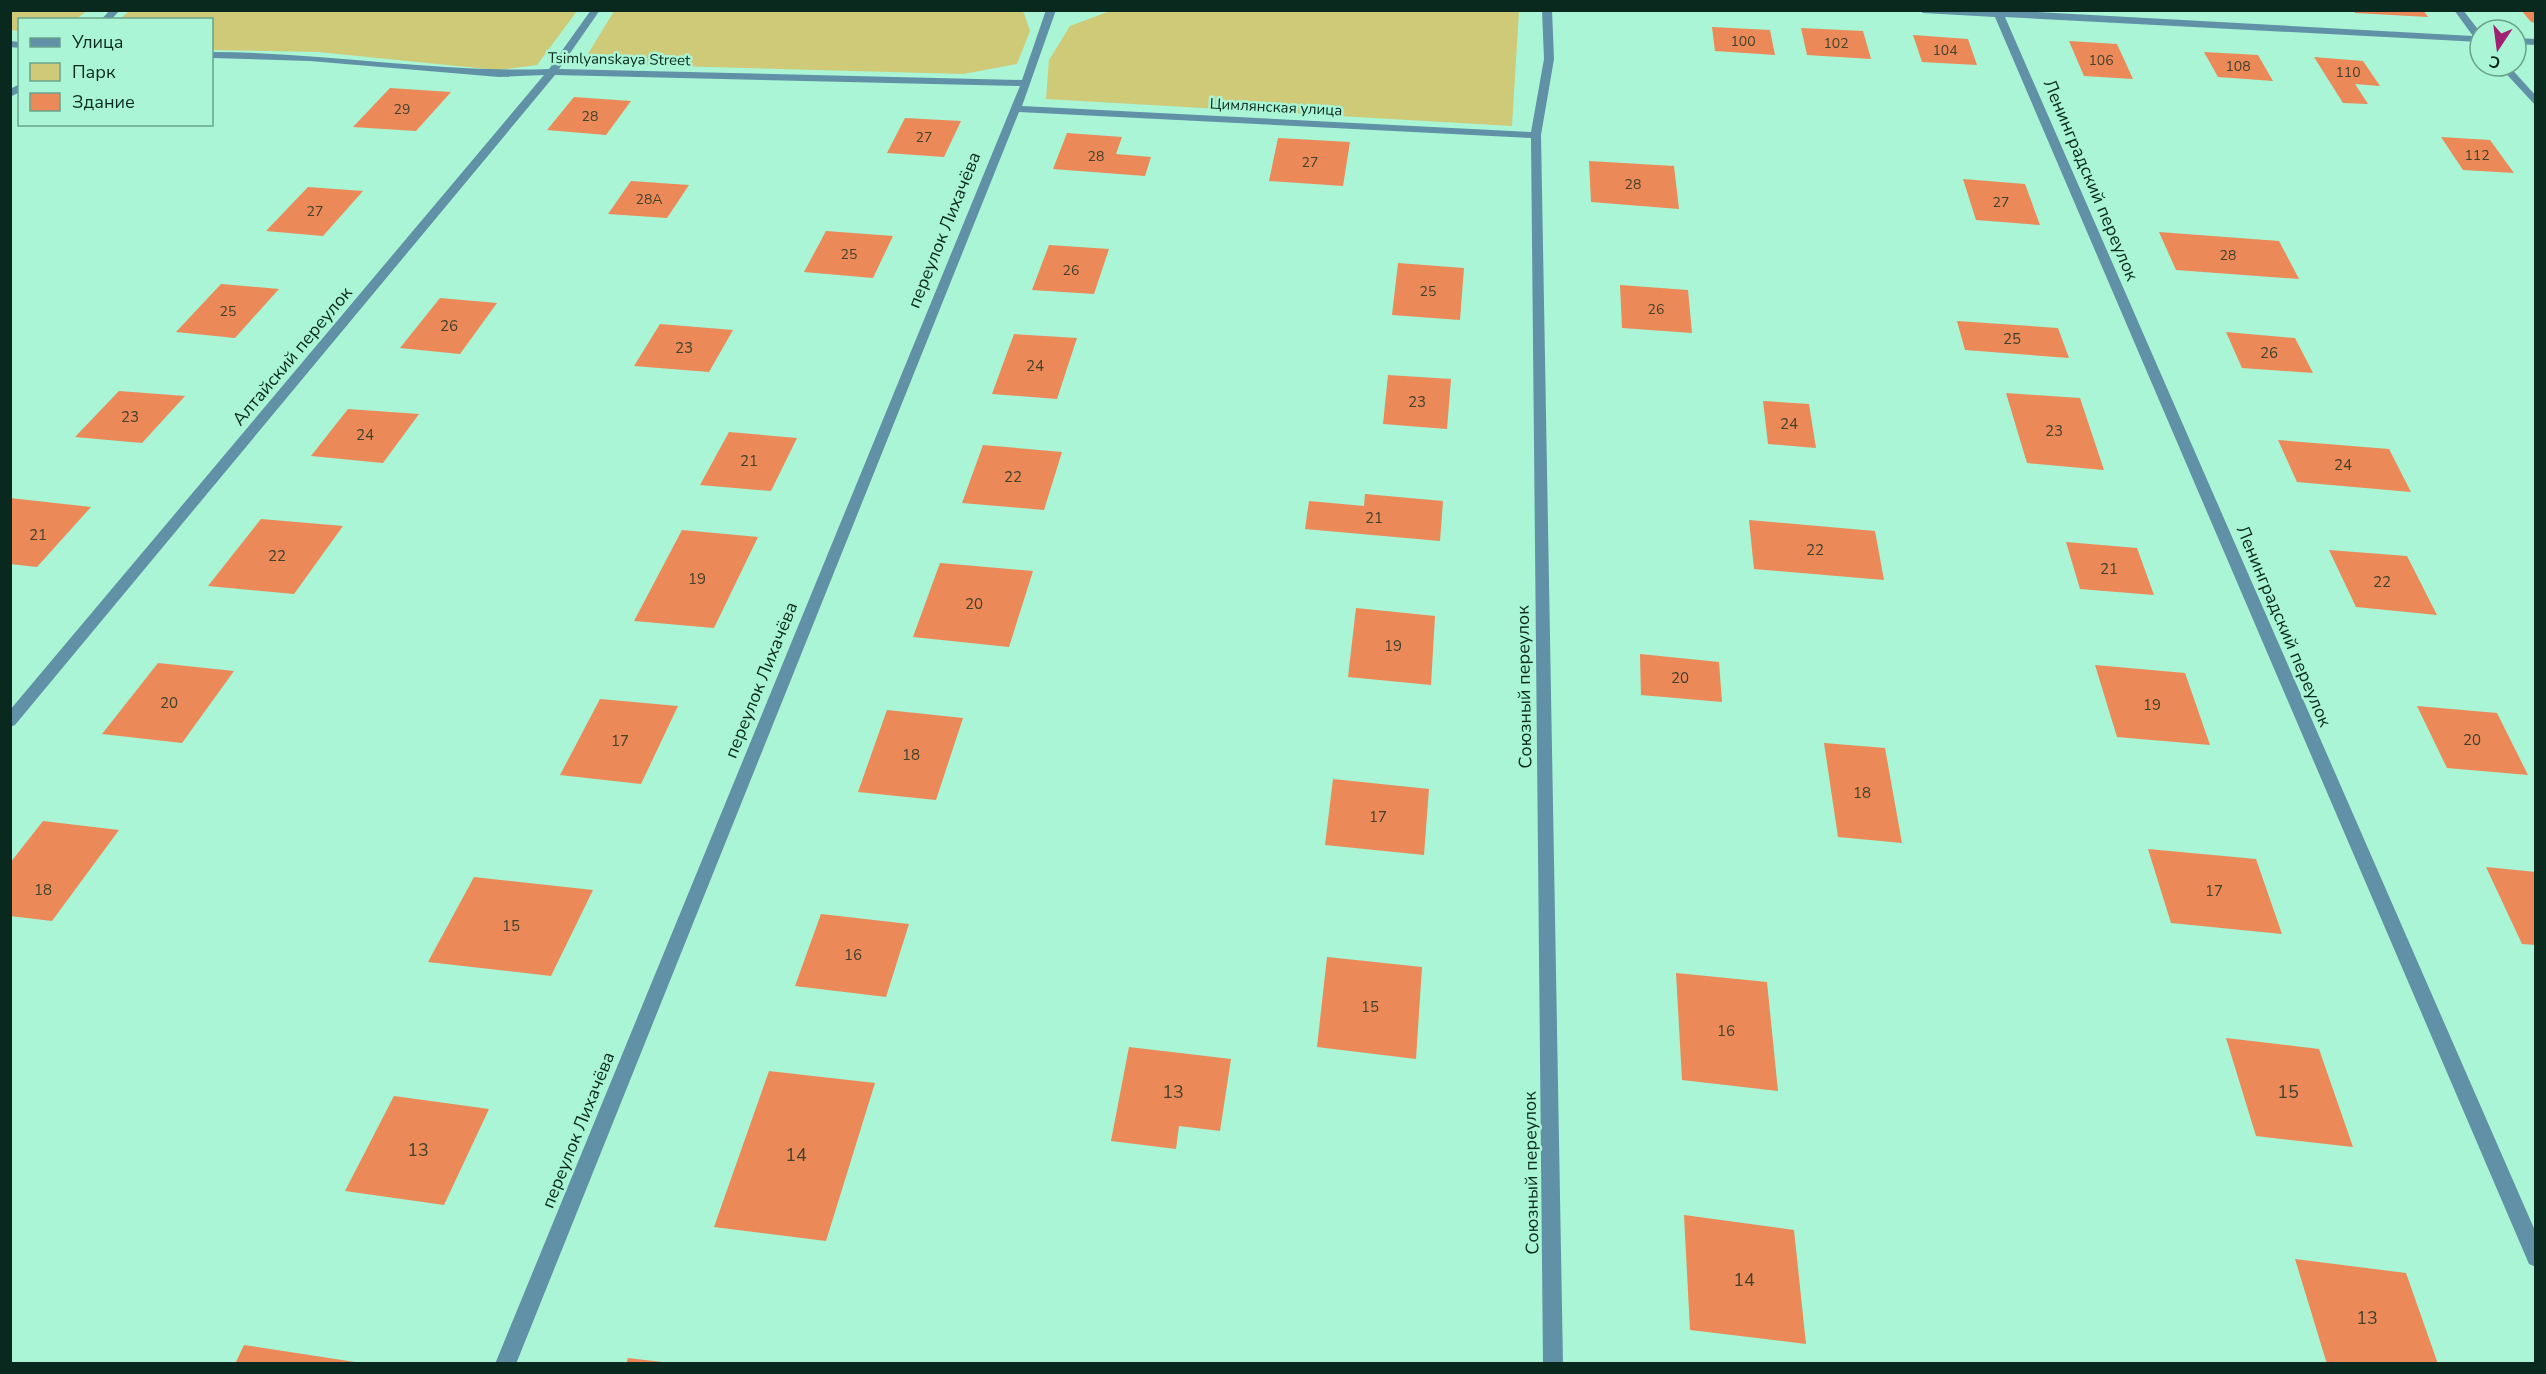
<svg xmlns="http://www.w3.org/2000/svg" width="2546" height="1374" font-family="'Nunito Sans',sans-serif">
  <style>
    .green { fill: #ceca78 }
    .building { fill: #eb8958 }
    .lines { fill: none; stroke-linecap: round; stroke-linejoin: round }
    .minor { fill: #6091a6; fill-rule: evenodd }
    .labels { text-anchor: middle; stroke-width: 5; stroke-linejoin: round; paint-order: stroke }
    .far-number-label { font-size: 14px; fill: #42412c }
    .far-street-label { font-size: 15px; fill: #09291e; stroke: #a9f5d5 }
    .number-label { font-size: 15px; fill: #42412c }
    .street-label { font-size: 18px; fill: #09291e; stroke: #a9f5d5 }
    .near-number-label { font-size: 18px; fill: #42412c }
  </style>
  <rect width="100%" height="100%" fill="#a9f5d5"/>
  <path class="green" d="M 11,10 L 87,10 L 87,11 L 76,19 L 20,20 L 19,31 L 11,30 Z
    M 130,10 L 577,11 L 537,65 L 497,70 L 318,52 L 212,50 L 212,20 L 119,20 Z
    M 1018,10 L 1024,13 L 1030,31 L 1017,64 L 963,74 L 599,64 L 588,54 L 614,11 Z
    M 1110,11 L 1519,11 L 1512,126 L 1046,99 L 1049,60 L 1070,26 Z"/>
  <path class="building" d="M 2353,10 L 2423,10 L 2428,17 L 2355,13 Z
    M 2521,10 L 2536,10 L 2536,23 L 2531,22 Z
    M 1712,27 L 1770,30 L 1775,55 L 1715,51 Z
    M 1801,28 L 1863,31 L 1871,59 L 1807,55 Z
    M 1913,35 L 1968,39 L 1977,65 L 1922,62 Z
    M 2069,41 L 2117,44 L 2133,79 L 2084,76 Z
    M 2204,52 L 2258,55 L 2273,81 L 2218,77 Z
    M 2314,57 L 2363,61 L 2380,86 L 2355,84 L 2368,104 L 2343,103 Z
    M 390,88 L 451,92 L 416,131 L 353,127 Z
    M 574,97 L 631,101 L 606,135 L 547,130 Z
    M 905,118 L 961,121 L 944,157 L 887,153 Z
    M 1067,133 L 1122,137 L 1116,154 L 1151,157 L 1145,176 L 1053,169 Z
    M 2441,137 L 2490,140 L 2514,173 L 2463,170 Z
    M 1278,138 L 1350,142 L 1343,186 L 1269,181 Z
    M 1589,161 L 1674,166 L 1679,209 L 1591,202 Z
    M 1963,179 L 2025,184 L 2040,225 L 1976,220 Z
    M 631,181 L 689,185 L 667,218 L 608,214 Z
    M 308,187 L 363,191 L 323,236 L 266,231 Z
    M 826,231 L 893,236 L 873,278 L 804,272 Z
    M 2159,232 L 2279,241 L 2299,279 L 2176,270 Z
    M 1049,245 L 1109,249 L 1094,294 L 1032,290 Z
    M 1398,263 L 1464,268 L 1460,320 L 1392,315 Z
    M 221,284 L 279,289 L 235,338 L 176,332 Z
    M 1620,285 L 1688,290 L 1692,333 L 1622,328 Z
    M 440,298 L 497,303 L 460,354 L 400,348 Z
    M 1957,321 L 2058,328 L 2069,358 L 1965,350 Z
    M 660,324 L 733,330 L 709,372 L 634,366 Z
    M 2226,332 L 2295,338 L 2313,373 L 2242,368 Z
    M 1014,334 L 1077,338 L 1057,399 L 992,394 Z
    M 1388,375 L 1451,379 L 1447,429 L 1383,424 Z
    M 119,391 L 185,396 L 142,443 L 75,437 Z
    M 2006,393 L 2080,398 L 2104,470 L 2027,463 Z
    M 1763,401 L 1809,404 L 1816,448 L 1768,444 Z
    M 348,409 L 419,414 L 383,463 L 311,456 Z
    M 729,432 L 797,438 L 771,491 L 700,485 Z
    M 2278,440 L 2389,449 L 2411,492 L 2297,482 Z
    M 983,445 L 1062,452 L 1044,510 L 962,503 Z
    M 1365,494 L 1443,501 L 1440,541 L 1305,529 L 1309,501 L 1364,506 Z
    M 10,498 L 91,507 L 37,567 L 10,564 Z
    M 261,519 L 343,526 L 294,594 L 208,586 Z
    M 1749,520 L 1875,531 L 1884,580 L 1754,569 Z
    M 682,530 L 758,537 L 714,628 L 634,621 Z
    M 2066,542 L 2137,548 L 2154,595 L 2080,589 Z
    M 2329,550 L 2407,556 L 2437,615 L 2356,607 Z
    M 940,563 L 1033,571 L 1009,647 L 913,637 Z
    M 1356,608 L 1435,616 L 1431,685 L 1348,677 Z
    M 1640,654 L 1719,662 L 1722,702 L 1641,695 Z
    M 158,663 L 234,671 L 182,743 L 102,734 Z
    M 2095,665 L 2185,673 L 2210,745 L 2117,737 Z
    M 600,699 L 678,706 L 641,784 L 560,775 Z
    M 2417,706 L 2497,713 L 2528,775 L 2447,768 Z
    M 887,710 L 963,718 L 936,800 L 858,792 Z
    M 1824,743 L 1885,748 L 1902,843 L 1838,837 Z
    M 1333,779 L 1429,789 L 1424,855 L 1325,845 Z
    M 43,821 L 119,830 L 52,921 L 10,916 L 10,863 Z
    M 2148,849 L 2256,859 L 2282,934 L 2171,923 Z
    M 2486,867 L 2536,872 L 2536,945 L 2522,944 Z
    M 474,877 L 593,890 L 551,976 L 428,962 Z
    M 821,914 L 909,924 L 886,997 L 795,986 Z
    M 1327,957 L 1422,967 L 1416,1059 L 1317,1047 Z
    M 1676,973 L 1767,982 L 1778,1091 L 1682,1080 Z
    M 2226,1038 L 2319,1049 L 2353,1147 L 2256,1136 Z
    M 1129,1047 L 1231,1059 L 1220,1131 L 1179,1126 L 1176,1149 L 1111,1141 Z
    M 769,1071 L 875,1083 L 826,1241 L 714,1227 Z
    M 394,1096 L 489,1109 L 444,1205 L 345,1191 Z
    M 1684,1215 L 1794,1230 L 1806,1344 L 1690,1330 Z
    M 2295,1259 L 2406,1273 L 2438,1364 L 2327,1364 Z
    M 244,1345 L 355,1362 L 355,1364 L 235,1364 Z
    M 628,1358 L 662,1362 L 662,1364 L 626,1364 Z"/>
  <g class="lines">
    <path class="minor" d="M 110,10 L 120,10 L 111,20 L 101,20 Z
      M 591,10 L 600,10 L 559,69 L 1022,80 L 1046,10 L 1056,10 L 1022,106 L 1531,132 L 1544,59 L 1542,10 L 1552,10 L 1554,59 L 1541,135 L 1563,1364 L 1543,1364 L 1531,138 L 1019,112 L 516,1364 L 495,1364 L 1020,86 L 555,75 L 15,725 L 10,727 L 10,710 L 544,75 L 499,77 L 310,61 L 212,58 L 212,52 C 324,52 436,73 549,69 Z
      M 1919,10 L 2002,10 L 2473,36 L 2454,10 L 2463,10 L 2480,32 L 2480,42 L 2005,17 L 2536,1233 L 2536,1267 L 2529,1264 L 1995,17 L 1923,13 Z
      M 2516,38 L 2536,39 L 2536,45 L 2516,44 Z
      M 10,41 L 20,42 L 20,48 L 10,47 Z
      M 2499,66 L 2509,66 L 2536,96 L 2536,106 Z
      M 20,84 L 20,92 L 10,97 L 10,89 Z"/>
  </g>
  <g class="labels">
    <g class="far-number-label">
      <text x="1743" y="46">100</text>
      <text x="1836" y="48">102</text>
      <text x="1945" y="55">104</text>
      <text x="2101" y="65">106</text>
      <text x="2238" y="71">108</text>
      <text x="2348" y="77">110</text>
      <text x="402" y="114">29</text>
      <text x="590" y="121">28</text>
      <text x="924" y="142">27</text>
      <text x="2477" y="160">112</text>
      <text x="1096" y="161">28</text>
      <text x="1310" y="167">27</text>
      <text x="1633" y="189">28</text>
      <text x="649" y="204">28А</text>
      <text x="2001" y="207">27</text>
      <text x="315" y="216">27</text>
      <text x="849" y="259">25</text>
      <text x="2228" y="260">28</text>
      <text x="1071" y="275">26</text>
      <text x="1428" y="296">25</text>
      <text x="1656" y="314">26</text>
      <text x="228" y="316">25</text>
    </g>
    <g class="far-street-label">
      <text transform="translate(619 59) rotate(1)" y="5">Tsimlyanskaya Street</text>
      <text transform="translate(1276 107) rotate(3)" y="5">Цимлянская улица</text>
    </g>
    <g class="number-label">
      <text x="449" y="331">26</text>
      <text x="2012" y="344">25</text>
      <text x="684" y="353">23</text>
      <text x="2269" y="358">26</text>
      <text x="1035" y="371">24</text>
      <text x="1417" y="407">23</text>
      <text x="130" y="422">23</text>
      <text x="1789" y="429">24</text>
      <text x="2054" y="436">23</text>
      <text x="365" y="440">24</text>
      <text x="749" y="466">21</text>
      <text x="2343" y="470">24</text>
      <text x="1013" y="482">22</text>
      <text x="1374" y="523">21</text>
      <text x="38" y="540">21</text>
      <text x="1815" y="555">22</text>
      <text x="277" y="561">22</text>
      <text x="2109" y="574">21</text>
      <text x="697" y="584">19</text>
      <text x="2382" y="587">22</text>
      <text x="974" y="609">20</text>
      <text x="1393" y="651">19</text>
      <text x="1680" y="683">20</text>
      <text x="169" y="708">20</text>
      <text x="2152" y="710">19</text>
      <text x="2472" y="745">20</text>
      <text x="620" y="746">17</text>
      <text x="911" y="760">18</text>
      <text x="1862" y="798">18</text>
      <text x="1378" y="822">17</text>
      <text x="43" y="895">18</text>
      <text x="2214" y="896">17</text>
      <text x="511" y="931">15</text>
      <text x="853" y="960">16</text>
      <text x="1370" y="1012">15</text>
      <text x="1726" y="1036">16</text>
    </g>
    <g class="street-label">
      <text transform="translate(2091 180) rotate(67)" y="6">Ленинградский переулок</text>
      <text transform="translate(944 230) rotate(-68)" y="6">переулок Лихачёва</text>
      <text transform="translate(292 356) rotate(-50)" y="6">Алтайский переулок</text>
      <text transform="translate(2284 626) rotate(67)" y="6">Ленинградский переулок</text>
      <text transform="translate(761 680) rotate(-68)" y="6">переулок Лихачёва</text>
      <text transform="translate(1524 687) rotate(-91)" y="6">Союзный переулок</text>
      <text transform="translate(578 1130) rotate(-68)" y="6">переулок Лихачёва</text>
      <text transform="translate(1531 1173) rotate(-91)" y="6">Союзный переулок</text>
    </g>
    <g class="near-number-label">
      <text x="1173" y="1098">13</text>
      <text x="2288" y="1098">15</text>
      <text x="418" y="1156">13</text>
      <text x="796" y="1161">14</text>
      <text x="1744" y="1286">14</text>
      <text x="2367" y="1324">13</text>
    </g>
  </g>
  <rect width="2546" height="1374" fill="none" stroke="#09291e" stroke-width="24"/>
  <rect x="18" y="18" width="195" height="108" fill="#a9f5d5" stroke="#69a38c" stroke-width="1.5"/>
  <rect x="30" y="38" width="30" height="9" fill="#6091a6" stroke="#69a38c" stroke-width="1.5"/>
  <text x="72" y="48" font-size="18" fill="#09291e">Улица</text>
  <rect x="30" y="63" width="30" height="18" fill="#ceca78" stroke="#69a38c" stroke-width="1.5"/>
  <text x="72" y="78" font-size="18" fill="#09291e">Парк</text>
  <rect x="30" y="93" width="30" height="18" fill="#eb8958" stroke="#69a38c" stroke-width="1.5"/>
  <text x="72" y="108" font-size="18" fill="#09291e">Здание</text>
  <g transform="translate(2498 48) rotate(193)"><circle r="28" fill="#a9f5d5" stroke="#69a38c" stroke-width="1.5"/>
  <path d="M0-4.5L10 22L0 15L-10 22Z" fill="#a12274"/>
  <text y="-9" font-size="16" font-weight="bold" text-anchor="middle" fill="#09291e">С</text>
  </g>
</svg>
